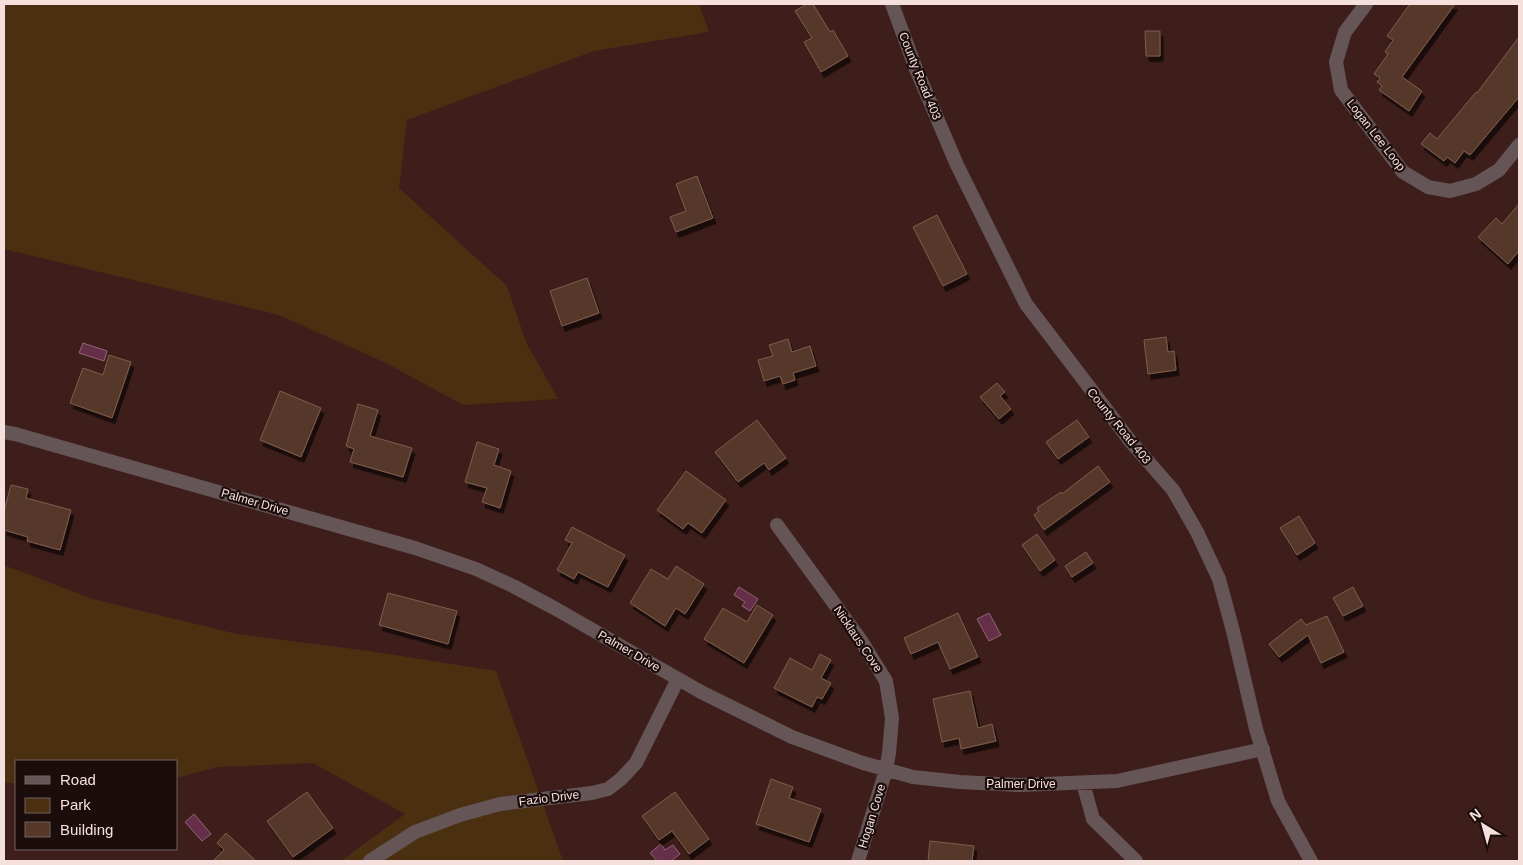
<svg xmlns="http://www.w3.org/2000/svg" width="1523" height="865" font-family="Arial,sans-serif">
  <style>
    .green { fill: #4b2f11 }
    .water { fill: #662f49; stroke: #916475 }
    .building { fill: #57392a; stroke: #7e5d4d; filter: url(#shadow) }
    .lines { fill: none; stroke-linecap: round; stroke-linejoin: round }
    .minor { stroke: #665557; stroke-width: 14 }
    .labels { text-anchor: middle; stroke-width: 4.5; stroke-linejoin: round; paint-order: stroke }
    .street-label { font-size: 12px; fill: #f6e0dd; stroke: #1b0d0b }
  </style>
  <defs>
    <filter id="shadow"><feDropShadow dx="3" dy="5.5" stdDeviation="0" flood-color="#0009"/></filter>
  </defs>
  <rect width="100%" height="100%" fill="#3e1e1a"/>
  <path class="green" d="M 4,4 L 699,4 L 709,32 L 594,51 L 407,120 L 399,188 L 507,286 L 526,342 L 558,399 L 463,405 L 386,363 L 279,315 L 4,249 Z
    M 4,567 L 9,567 L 93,599 L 237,634 L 369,651 L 496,671 L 563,861 L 341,861 L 405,814 L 313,763 L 218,767 L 176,778 L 176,761 L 16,761 L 16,784 L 4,782 Z"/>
  <path class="water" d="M 83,343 L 107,351 L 104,361 L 79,353 Z
    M 739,587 L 758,599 L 750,611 L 742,606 L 745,602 L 734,595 Z
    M 989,613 L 1001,635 L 989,641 L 977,619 Z
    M 194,814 L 211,834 L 202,841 L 185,822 Z
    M 661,844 L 665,850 L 673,845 L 680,854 L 671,861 L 657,861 L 650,853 Z"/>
  <path class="building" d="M 807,4 L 813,4 L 830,32 L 833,30 L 848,56 L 821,72 L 804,42 L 812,38 L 795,11 Z
    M 1410,4 L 1455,4 L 1402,77 L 1422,91 L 1409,111 L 1379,90 L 1382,86 L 1377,82 L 1380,78 L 1374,74 L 1388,54 L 1385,52 L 1393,40 L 1387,36 Z
    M 1145,31 L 1160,31 L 1160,56 L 1146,56 Z
    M 1519,37 L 1519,97 L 1470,155 L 1464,151 L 1455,163 L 1447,157 L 1444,161 L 1421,144 L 1430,133 L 1437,139 L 1476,92 L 1477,93 Z
    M 697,176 L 713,218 L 676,232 L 670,217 L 686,211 L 676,184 Z
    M 1519,204 L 1519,251 L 1508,264 L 1478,237 L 1496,218 L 1502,224 Z
    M 937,215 L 967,274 L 943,286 L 913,227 Z
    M 587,278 L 599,313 L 562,326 L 550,291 Z
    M 1166,337 L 1168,352 L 1174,351 L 1176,370 L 1148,374 L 1144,340 Z
    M 788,339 L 792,352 L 810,346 L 816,366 L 793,373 L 795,380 L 783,384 L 780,376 L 764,381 L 758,360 L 773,356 L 769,345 Z
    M 109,355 L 131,362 L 112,418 L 70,403 L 83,368 L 103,375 Z
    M 997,383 L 1005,392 L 1000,396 L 1011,409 L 999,419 L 980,397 Z
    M 280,391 L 321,408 L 301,457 L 260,440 Z
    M 358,404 L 378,410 L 370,436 L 412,448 L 403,477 L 350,462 L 354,449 L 346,446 Z
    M 757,420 L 786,458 L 769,470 L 764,463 L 738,482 L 715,452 Z
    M 1077,420 L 1089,437 L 1058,459 L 1046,442 Z
    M 477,442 L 499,449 L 494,465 L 511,471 L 500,508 L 482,502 L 487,488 L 465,482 Z
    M 1098,466 L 1110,482 L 1044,530 L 1034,515 L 1039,511 L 1037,508 L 1061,492 L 1062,494 Z
    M 686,471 L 726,500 L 702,533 L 688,523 L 683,529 L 657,510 Z
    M 11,485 L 28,489 L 26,498 L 71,510 L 60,550 L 27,541 L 28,537 L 4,530 L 4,511 Z
    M 1299,516 L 1315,543 L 1297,555 L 1280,528 Z
    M 572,527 L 625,555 L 608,587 L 578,572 L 574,579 L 557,570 L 572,543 L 565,540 Z
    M 1037,534 L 1055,560 L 1040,571 L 1022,545 Z
    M 1086,552 L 1093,563 L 1072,577 L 1065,566 Z
    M 676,566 L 704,584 L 685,614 L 676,608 L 665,626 L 630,603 L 651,569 L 668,579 Z
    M 1353,587 L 1363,606 L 1343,616 L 1333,598 Z
    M 388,593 L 457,611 L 448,644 L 379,625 Z
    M 757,605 L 773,615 L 744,663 L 704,639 L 723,608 L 747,622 Z
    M 958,613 L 978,657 L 950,669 L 938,642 L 911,654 L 904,638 Z
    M 1327,616 L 1344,652 L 1321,663 L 1308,635 L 1279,657 L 1269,644 L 1301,619 L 1306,625 Z
    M 820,654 L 831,660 L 821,678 L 831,683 L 822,699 L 817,697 L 812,707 L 774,688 L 790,658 L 812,670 Z
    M 970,691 L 978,728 L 992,724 L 996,741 L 961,749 L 959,738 L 942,742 L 933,699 Z
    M 771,779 L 793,787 L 789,798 L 821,809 L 809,842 L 756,824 Z
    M 307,792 L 333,828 L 293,857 L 267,821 Z
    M 675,792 L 709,839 L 689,854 L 672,831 L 659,840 L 642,816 Z
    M 226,833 L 256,861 L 213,861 L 224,850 L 217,843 Z
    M 930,841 L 974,846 L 972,861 L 928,861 Z"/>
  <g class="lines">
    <path class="minor" d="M 892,4 L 916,69 L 957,165 L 1026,304 L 1131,442 L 1173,490 L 1197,532 L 1219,579 L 1233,631 L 1256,729 L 1278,801 L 1311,861
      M 1366,4 L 1345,32 L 1336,62 L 1341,90 L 1403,172 L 1428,187 L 1450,191 L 1476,184 L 1499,170 L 1519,145
      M 4,432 L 15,434 L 415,548 L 476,569 L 513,586 L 556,609 L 701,692 L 792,737 L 863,763 L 913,777 L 960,782 L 1020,785 L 1117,781 L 1263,749
      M 777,525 L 860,639 L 886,681 L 892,718 L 889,753 L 886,770 L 858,861
      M 1083,783 L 1093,819 L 1136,861
      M 370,861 L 415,832 L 460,815 L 500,804 L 592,793 L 608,789 L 621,779 L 636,763 L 678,679"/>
  </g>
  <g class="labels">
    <g class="street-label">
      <text transform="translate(920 76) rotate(68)" y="4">County Road 403</text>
      <text transform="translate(1376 135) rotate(52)" y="4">Logan Lee Loop</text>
      <text transform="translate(1119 426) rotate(51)" y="4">County Road 403</text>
      <text transform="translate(255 502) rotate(16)" y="4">Palmer Drive</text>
      <text transform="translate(858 639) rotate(56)" y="4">Nicklaus Cove</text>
      <text transform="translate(629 651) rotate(30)" y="4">Palmer Drive</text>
      <text x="1021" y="788">Palmer Drive</text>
      <text transform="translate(549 798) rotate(-7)" y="4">Fazio Drive</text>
      <text transform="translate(872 816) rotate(-73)" y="4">Hogan Cove</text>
    </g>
  </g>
  <rect width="1523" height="865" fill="none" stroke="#f6e0dd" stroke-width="10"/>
  <rect x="15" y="760" width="162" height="90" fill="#1b0d0b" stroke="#73615f"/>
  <rect x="25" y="776" width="25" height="8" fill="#665557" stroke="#73615f"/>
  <text x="60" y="785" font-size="15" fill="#f6e0dd">Road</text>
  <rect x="25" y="798" width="25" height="15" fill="#4b2f11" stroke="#73615f"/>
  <text x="60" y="810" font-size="15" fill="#f6e0dd">Park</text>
  <rect x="25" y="822" width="25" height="15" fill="#57392a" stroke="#73615f"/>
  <text x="60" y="835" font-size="15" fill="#f6e0dd">Building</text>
  <g transform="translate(1483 825) rotate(323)" stroke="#1b0d0b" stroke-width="4" paint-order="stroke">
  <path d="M0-4L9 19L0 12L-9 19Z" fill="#f6e0dd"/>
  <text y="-8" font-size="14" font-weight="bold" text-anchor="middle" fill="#f6e0dd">N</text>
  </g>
</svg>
